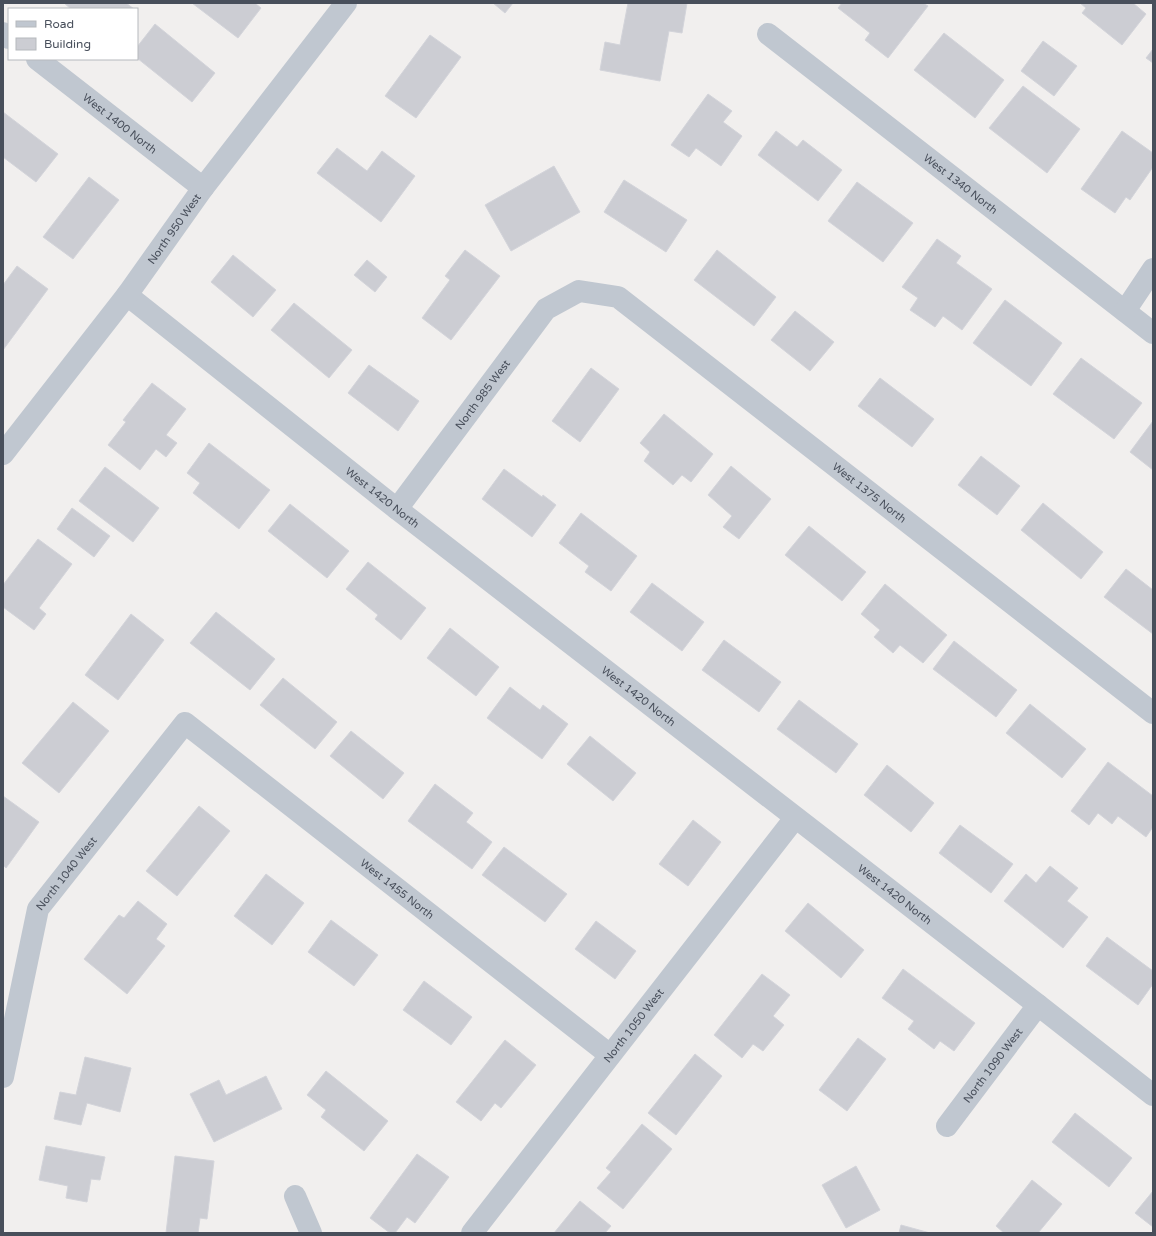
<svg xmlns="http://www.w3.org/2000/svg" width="1156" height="1236" font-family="'Varela Round',sans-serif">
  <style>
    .building { fill: #cccdd3; stroke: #d3d4da }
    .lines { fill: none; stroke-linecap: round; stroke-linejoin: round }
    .minor { stroke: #c0c7d0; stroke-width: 22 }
    .labels { text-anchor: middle; stroke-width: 4; stroke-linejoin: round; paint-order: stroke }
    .street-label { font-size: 11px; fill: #484f5b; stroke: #fff }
  </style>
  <rect width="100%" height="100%" fill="#f1efee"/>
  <path class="building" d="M 64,3 L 126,3 L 134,9 L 71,9 Z
    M 192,3 L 257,3 L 256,4 L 261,8 L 238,38 Z
    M 493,3 L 513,3 L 505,13 Z
    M 628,3 L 687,3 L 682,33 L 669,31 L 660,81 L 600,70 L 605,42 L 620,45 Z
    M 842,3 L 923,3 L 928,6 L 888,58 L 865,40 L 870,33 L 838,8 Z
    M 1080,3 L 1133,3 L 1146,14 L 1122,45 L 1082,13 L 1086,8 Z
    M 155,24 L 215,73 L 192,102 L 137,58 L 137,47 Z
    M 944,33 L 1004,80 L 975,118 L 914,70 Z
    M 430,35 L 461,57 L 416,118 L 385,96 Z
    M 1043,41 L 1077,66 L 1054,96 L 1021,71 Z
    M 1153,49 L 1153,63 L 1146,58 Z
    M 1023,86 L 1080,129 L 1047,173 L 989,128 Z
    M 708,94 L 732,111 L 723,122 L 742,136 L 721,166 L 696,148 L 689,157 L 671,145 Z
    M 3,112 L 58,154 L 36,182 L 3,157 Z
    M 776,131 L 797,147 L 803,140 L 842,170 L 818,201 L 758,155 Z
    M 1122,131 L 1153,153 L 1153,167 L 1130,200 L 1126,197 L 1115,213 L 1081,189 Z
    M 337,148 L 367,171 L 382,151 L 415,176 L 381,222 L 317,173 Z
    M 554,166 L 580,212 L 511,251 L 485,205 Z
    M 89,177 L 119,200 L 73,259 L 43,237 Z
    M 624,180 L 687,220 L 666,252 L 604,212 Z
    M 857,182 L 913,223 L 883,262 L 828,221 Z
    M 937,239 L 961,256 L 956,263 L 992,289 L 962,330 L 943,316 L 935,327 L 910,310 L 918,298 L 902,287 Z
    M 465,250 L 500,276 L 451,340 L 422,318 L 450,280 L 445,276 Z
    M 717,250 L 776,297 L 754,326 L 694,280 Z
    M 233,255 L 276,290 L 253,317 L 211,282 Z
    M 367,260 L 387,277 L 375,292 L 354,275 Z
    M 17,266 L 48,289 L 3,350 L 3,285 Z
    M 1005,300 L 1062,343 L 1031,386 L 973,343 Z
    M 294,303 L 352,350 L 329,378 L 271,330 Z
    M 795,311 L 834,342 L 810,371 L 771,340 Z
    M 1081,358 L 1142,403 L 1114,439 L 1053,394 Z
    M 369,365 L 419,401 L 398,431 L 348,393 Z
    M 591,368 L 619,389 L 580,442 L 552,421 Z
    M 880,378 L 934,419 L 912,447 L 858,406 Z
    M 152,383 L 186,409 L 166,435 L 177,443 L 166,457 L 156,449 L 140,470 L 108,445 L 126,422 L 123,420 Z
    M 664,414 L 713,454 L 691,482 L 682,475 L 673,485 L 644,461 L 650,452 L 640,443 Z
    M 1153,421 L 1153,470 L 1130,452 Z
    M 209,443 L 270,490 L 239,529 L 193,493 L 200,483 L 187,473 Z
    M 981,456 L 1020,486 L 997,515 L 958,485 Z
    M 731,466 L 771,499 L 739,539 L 723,527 L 732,516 L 708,495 Z
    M 105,467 L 159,508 L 133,542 L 79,501 Z
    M 504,469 L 542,497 L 543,495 L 556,505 L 532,537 L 482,499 Z
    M 1043,503 L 1103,552 L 1081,579 L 1021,530 Z
    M 290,504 L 349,551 L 327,578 L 268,531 Z
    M 72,508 L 110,536 L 94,557 L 57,529 Z
    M 581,513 L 637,556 L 611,591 L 585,572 L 589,566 L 559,543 Z
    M 809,526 L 866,572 L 842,601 L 785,555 Z
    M 38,539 L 72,564 L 39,608 L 46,614 L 34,630 L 3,607 L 3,585 Z
    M 368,562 L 426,608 L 401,640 L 375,619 L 378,615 L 346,589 Z
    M 1126,569 L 1153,590 L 1153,634 L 1104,597 Z
    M 652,583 L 704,622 L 682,651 L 630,612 Z
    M 885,584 L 947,635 L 923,663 L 900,645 L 893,653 L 874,637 L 880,630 L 861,614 Z
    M 216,612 L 275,659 L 250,690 L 190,643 Z
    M 131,614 L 164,640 L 118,700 L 85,675 Z
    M 450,628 L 499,667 L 476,696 L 427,658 Z
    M 724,640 L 781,682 L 759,712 L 702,670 Z
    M 954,641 L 1017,690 L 996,717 L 933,669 Z
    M 283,678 L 337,722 L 315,749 L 260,705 Z
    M 510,687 L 540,710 L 543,705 L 568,724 L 542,759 L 487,718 Z
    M 799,700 L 858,744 L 836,773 L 777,729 Z
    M 73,702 L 109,731 L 59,793 L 22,763 Z
    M 1030,704 L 1086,749 L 1062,778 L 1006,733 Z
    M 351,731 L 404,773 L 383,799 L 330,756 Z
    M 590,736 L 636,773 L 613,801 L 567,764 Z
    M 1108,762 L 1153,796 L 1153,827 L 1146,837 L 1118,816 L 1112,824 L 1098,813 L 1089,825 L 1071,811 Z
    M 887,765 L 934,803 L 911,832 L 864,795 Z
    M 435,784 L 473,813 L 466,822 L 492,842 L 472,869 L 408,821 Z
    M 3,796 L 39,822 L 6,868 L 3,865 Z
    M 199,806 L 230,831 L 177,896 L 146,871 Z
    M 693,820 L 721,842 L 688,886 L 659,864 Z
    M 960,825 L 1013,864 L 991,893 L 939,853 Z
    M 504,847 L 567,894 L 545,922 L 482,875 Z
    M 1050,866 L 1078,888 L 1067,901 L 1088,917 L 1063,948 L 1004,901 L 1026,874 L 1036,883 Z
    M 266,874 L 304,903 L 272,945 L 234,916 Z
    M 138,901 L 167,924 L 156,939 L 165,946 L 127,994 L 84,959 L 119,915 L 124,918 Z
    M 808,903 L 864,950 L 841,978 L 785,931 Z
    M 331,920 L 378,955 L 354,986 L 308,952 Z
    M 596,921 L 636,951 L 615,979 L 575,949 Z
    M 1107,937 L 1153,971 L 1153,984 L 1138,1005 L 1086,966 Z
    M 903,969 L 975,1023 L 954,1051 L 940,1041 L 934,1049 L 908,1029 L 914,1021 L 882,998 Z
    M 762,974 L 790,995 L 773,1016 L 784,1025 L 763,1051 L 753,1044 L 742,1058 L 714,1035 Z
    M 424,981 L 472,1017 L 451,1045 L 403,1010 Z
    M 858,1038 L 886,1059 L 847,1111 L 819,1090 Z
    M 505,1040 L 536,1065 L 501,1108 L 495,1103 L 481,1121 L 456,1102 Z
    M 695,1054 L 722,1076 L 676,1135 L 648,1113 Z
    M 85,1057 L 131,1068 L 120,1112 L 87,1103 L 81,1125 L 54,1119 L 60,1092 L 76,1095 Z
    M 326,1071 L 388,1121 L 364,1151 L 321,1117 L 326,1110 L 307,1095 Z
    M 266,1076 L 282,1109 L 214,1142 L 190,1094 L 219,1080 L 226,1095 Z
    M 1075,1113 L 1132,1158 L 1109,1187 L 1052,1142 Z
    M 642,1124 L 672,1149 L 623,1209 L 597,1188 L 611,1172 L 606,1168 Z
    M 46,1146 L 105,1157 L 100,1180 L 91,1179 L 87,1202 L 66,1198 L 68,1186 L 39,1180 Z
    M 417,1154 L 449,1177 L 415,1223 L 407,1217 L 395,1233 L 390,1233 L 370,1218 Z
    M 175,1156 L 214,1161 L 207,1219 L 200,1218 L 198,1233 L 166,1233 Z
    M 856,1166 L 880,1210 L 846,1228 L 822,1185 Z
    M 1032,1180 L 1062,1204 L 1038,1233 L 1004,1233 L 996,1226 Z
    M 1153,1191 L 1153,1227 L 1135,1213 Z
    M 580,1201 L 611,1226 L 605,1233 L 554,1233 Z
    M 901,1225 L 930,1233 L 899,1233 Z"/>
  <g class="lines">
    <g class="minor">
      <path d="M 3,33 L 9,38"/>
      <path id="s1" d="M 768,34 L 1153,333"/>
      <path id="s2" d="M 37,59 L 203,188"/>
      <path id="s3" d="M 127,295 L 397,509 L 1038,1005 L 1153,1095"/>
      <path d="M 1125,311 L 1153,269"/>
      <path id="s4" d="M 3,454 L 127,295 L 203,188 L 346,3"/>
      <path id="s5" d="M 397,509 L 546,309 L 579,291 L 618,297 L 1153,713"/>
      <path id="s6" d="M 3,1077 L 38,909 L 185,723 L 610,1055"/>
      <path id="s7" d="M 947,1126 L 1038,1005"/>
      <path d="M 295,1196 L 311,1233"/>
      <path id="s8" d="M 472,1233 L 795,818"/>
    </g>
  </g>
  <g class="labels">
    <g class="street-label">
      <text dy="4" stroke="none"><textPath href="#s2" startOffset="105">West 1400 North</textPath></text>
      <text dy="4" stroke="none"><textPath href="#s1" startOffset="244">West 1340 North</textPath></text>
      <text dy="4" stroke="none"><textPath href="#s4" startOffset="283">North 950 West</textPath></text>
      <text dy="4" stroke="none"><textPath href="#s5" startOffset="143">North 985 West</textPath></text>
      <text dy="4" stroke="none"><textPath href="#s5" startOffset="645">West 1375 North</textPath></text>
      <text dy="4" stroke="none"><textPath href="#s3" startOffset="326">West 1420 North</textPath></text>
      <text dy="4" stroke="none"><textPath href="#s3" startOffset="650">West 1420 North</textPath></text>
      <text dy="4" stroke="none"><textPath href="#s6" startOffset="217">North 1040 West</textPath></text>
      <text dy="4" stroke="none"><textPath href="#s6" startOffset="678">West 1455 North</textPath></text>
      <text dy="4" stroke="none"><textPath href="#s3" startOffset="974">West 1420 North</textPath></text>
      <text dy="4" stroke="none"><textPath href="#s8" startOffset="263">North 1050 West</textPath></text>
      <text dy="4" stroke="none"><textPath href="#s7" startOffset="76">North 1090 West</textPath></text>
    </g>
  </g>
  <rect width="1156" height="1236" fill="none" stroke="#484f5b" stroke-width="8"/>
  <rect x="8" y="8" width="130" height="52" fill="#ffffff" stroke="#b6b9bd"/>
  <rect x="16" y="21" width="20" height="6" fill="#c0c7d0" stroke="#b6b9bd"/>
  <text x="44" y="28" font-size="12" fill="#484f5b">Road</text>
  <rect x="16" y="38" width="20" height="12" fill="#cccdd3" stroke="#b6b9bd"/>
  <text x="44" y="48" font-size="12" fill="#484f5b">Building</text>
</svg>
